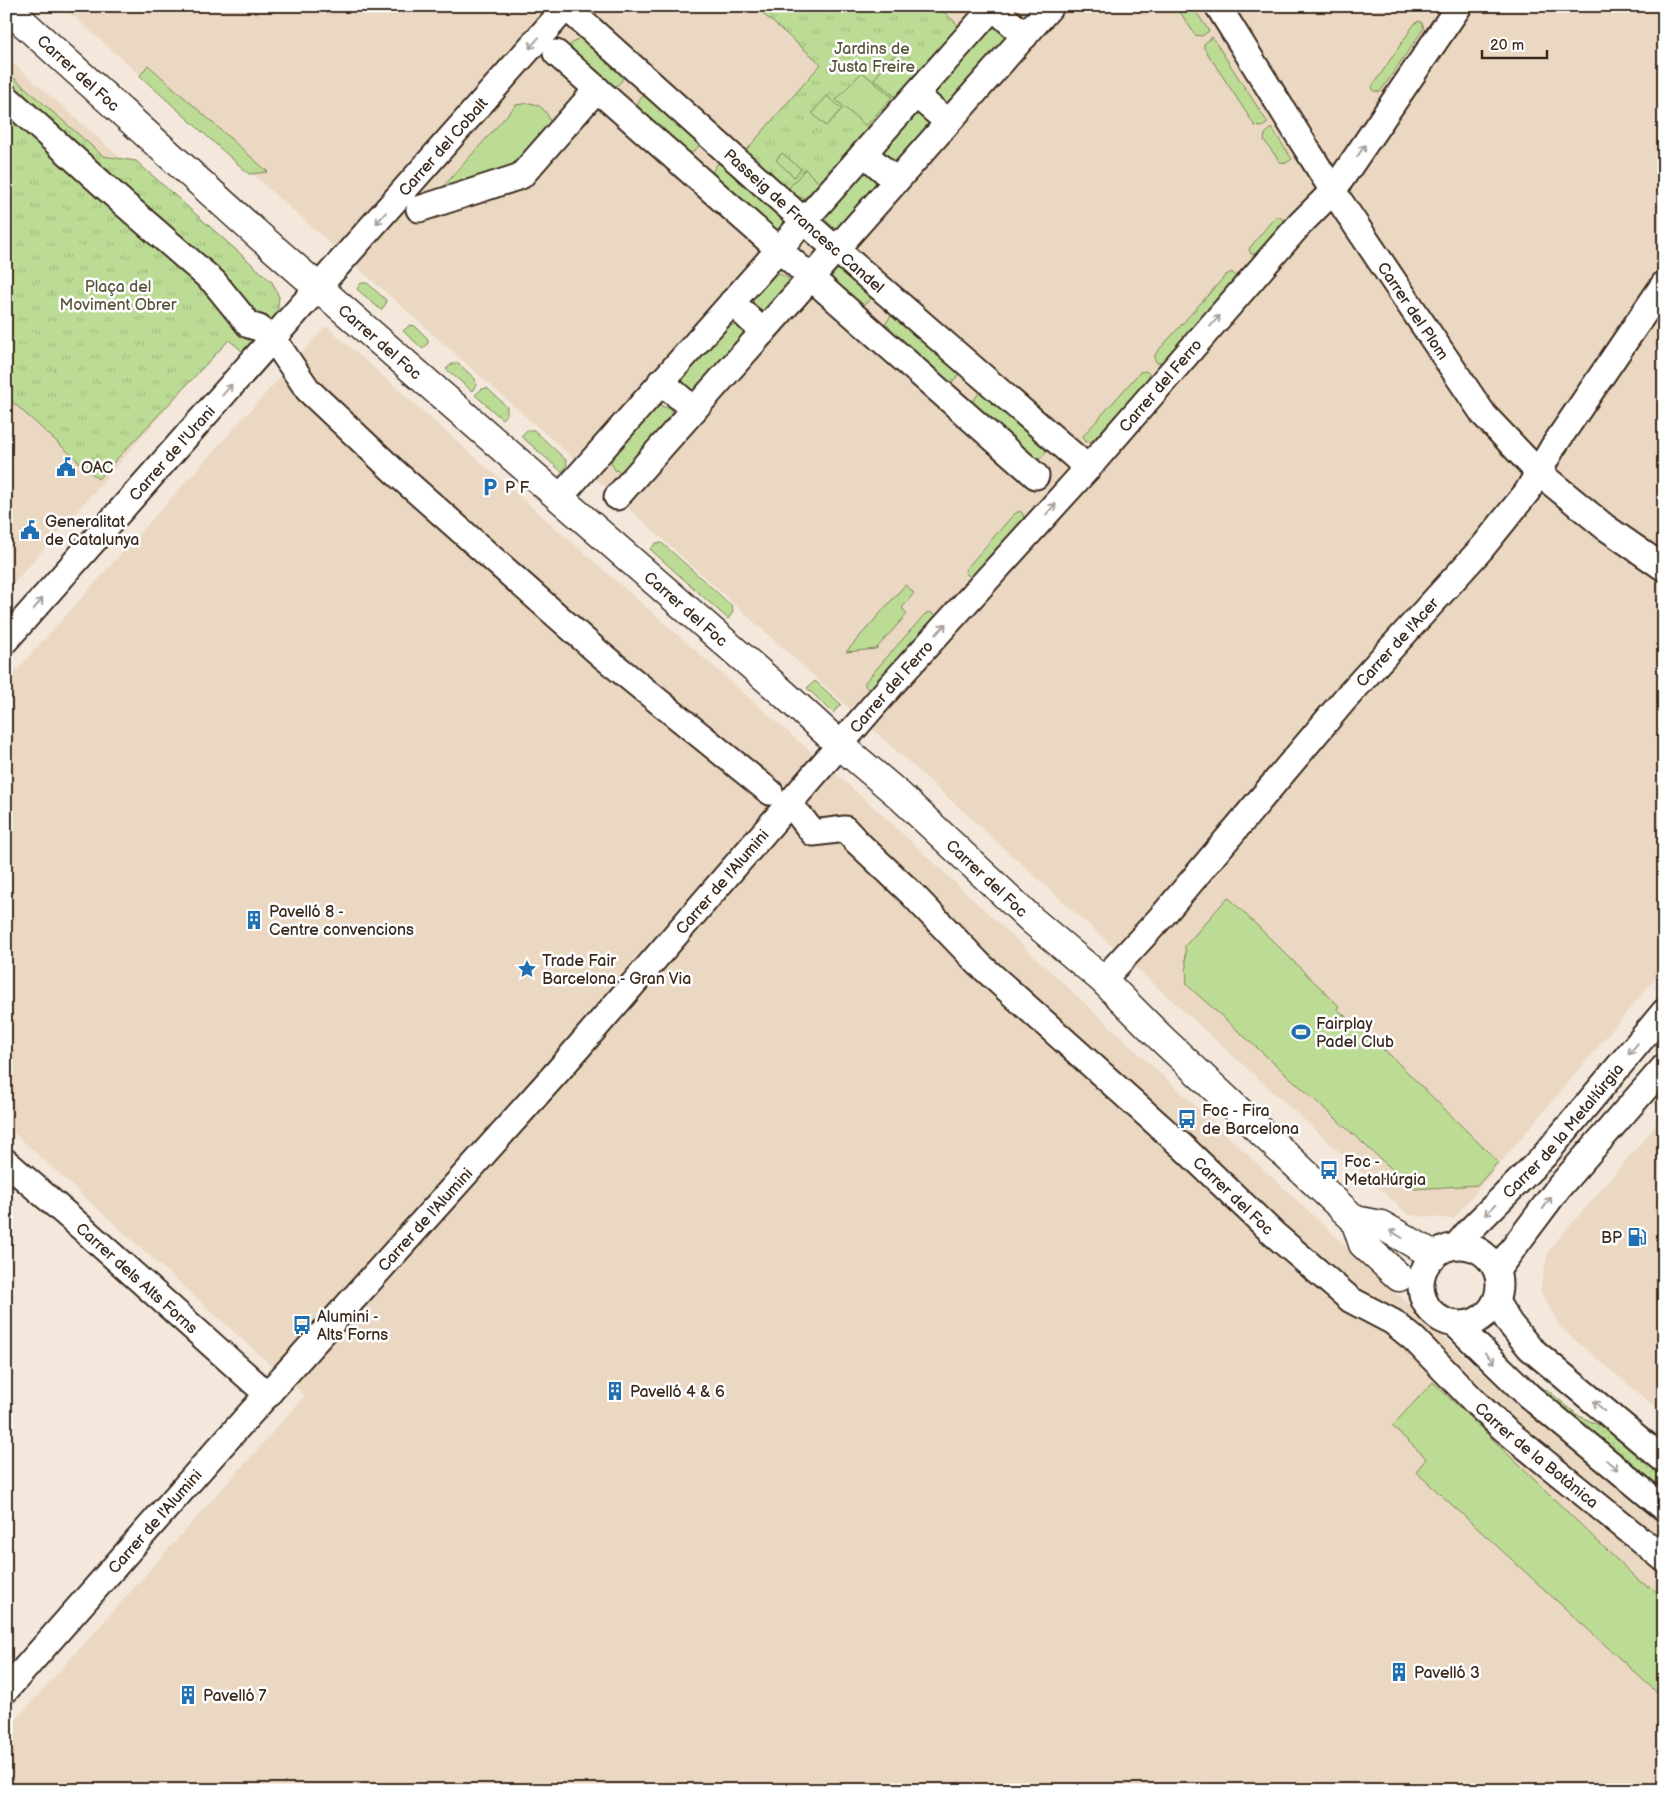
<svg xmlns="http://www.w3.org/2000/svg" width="1670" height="1796" font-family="'Balsamiq Sans',sans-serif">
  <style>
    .built { fill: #ebd8c2 }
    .grass { fill: url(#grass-dots); stroke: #7c835a }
    .park { fill: url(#park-tufts); stroke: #7c835a }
    .garden { fill: #bcdc95; stroke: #7c835a }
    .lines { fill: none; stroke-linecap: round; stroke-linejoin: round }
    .street-casing { stroke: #3b2a1e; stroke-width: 29 }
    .secondary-casing { stroke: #3b2a1e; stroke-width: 31 }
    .street { stroke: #fff; stroke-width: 25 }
    .secondary { stroke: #fff; stroke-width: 28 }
    .oneway { stroke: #a79f9a }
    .labels { text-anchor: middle; stroke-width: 5; stroke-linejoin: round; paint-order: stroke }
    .park-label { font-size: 16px; fill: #5b563c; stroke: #fff }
    .street-label { font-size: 16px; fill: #3b2a1e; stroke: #fff }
    .poi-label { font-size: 16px; fill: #3b2a1e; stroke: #fff; text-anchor: start }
  </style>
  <defs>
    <pattern id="grass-dots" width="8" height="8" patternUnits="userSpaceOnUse" patternTransform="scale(1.25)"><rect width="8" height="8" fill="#bcdc95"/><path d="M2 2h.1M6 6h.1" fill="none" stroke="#a2bd80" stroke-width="1.8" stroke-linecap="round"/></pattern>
    <pattern id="park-tufts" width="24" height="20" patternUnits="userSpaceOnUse" patternTransform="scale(1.25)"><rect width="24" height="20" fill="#bcdc95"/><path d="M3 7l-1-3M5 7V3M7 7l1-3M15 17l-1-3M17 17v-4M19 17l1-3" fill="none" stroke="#a2bd80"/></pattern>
  </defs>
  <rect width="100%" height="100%" fill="#f3e8db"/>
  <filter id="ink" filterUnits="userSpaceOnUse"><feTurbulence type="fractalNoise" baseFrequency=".02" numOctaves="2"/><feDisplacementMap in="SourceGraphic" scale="10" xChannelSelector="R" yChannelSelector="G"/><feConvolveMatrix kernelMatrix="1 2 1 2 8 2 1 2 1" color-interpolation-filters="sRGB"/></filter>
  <g filter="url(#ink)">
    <path class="built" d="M 62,6 L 1664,6 L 1664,968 L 1453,1219 L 1409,1215 L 584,468 Z
      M 6,57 L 271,290 L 6,592 Z
      M 326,326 L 878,811 L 1500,1389 L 1664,1528 L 1664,1790 L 6,1790 L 6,1731 L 305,1396 L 6,1126 L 6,682 Z
      M 1664,1116 L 1664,1415 L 1561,1328 L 1540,1291 L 1548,1251 Z"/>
    <path class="grass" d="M 1546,1389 L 1579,1416 L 1608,1429 L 1664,1475 L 1664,1493 L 1542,1393 Z"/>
    <path class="park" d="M 754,6 L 937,6 L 964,30 L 806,209 L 744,153 L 821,64 Z
      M 6,71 L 103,156 L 136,161 L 272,282 L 279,297 L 277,315 L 242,351 L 229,340 L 98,479 L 6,396 Z"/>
    <path class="garden" d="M 1176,6 L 1192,6 L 1209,31 L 1202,36 L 1195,35 Z
      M 1419,21 L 1422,23 L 1424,28 L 1380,92 L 1374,91 L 1372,87 L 1415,23 Z
      M 995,22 L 1009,36 L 950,103 L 943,103 L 935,93 L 934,84 Z
      M 1212,37 L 1268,123 L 1262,127 L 1255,126 L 1204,48 L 1204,44 Z
      M 579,38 L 587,38 C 598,48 646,81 608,88 L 569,52 L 570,45 Z
      M 895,54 L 920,76 L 898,99 L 874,79 Z
      M 148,65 L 268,172 L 249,174 L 140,76 Z
      M 862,72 L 892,97 L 866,126 L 836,100 Z
      M 645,95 L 653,95 L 700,141 C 698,150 694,152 686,154 L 637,108 C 638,102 639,98 645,95 Z
      M 827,96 L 842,109 L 826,126 L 812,113 Z
      M 530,103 C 543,105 548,113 551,125 L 521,167 L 442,192 L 443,187 L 516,105 Z
      M 917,111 L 927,116 L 931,124 L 896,163 L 890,163 L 881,151 Z
      M 1272,128 L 1292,159 L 1286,163 L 1280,162 L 1264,140 L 1265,134 Z
      M 782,153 L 801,169 L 794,177 L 776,160 Z
      M 724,163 L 787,218 C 785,227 781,229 772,231 L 711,174 L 717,164 Z
      M 805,169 L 822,186 C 808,199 804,203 788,189 Z
      M 862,171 L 874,174 L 877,190 L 840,228 L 833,228 L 824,218 L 824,208 Z
      M 1275,217 L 1280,217 L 1284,221 L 1284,225 L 1258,254 L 1251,254 L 1249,249 L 1252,245 Z
      M 841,268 L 872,293 C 870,302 867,304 858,306 L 831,281 C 833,274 834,270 841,268 Z
      M 1232,272 L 1235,275 L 1235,280 L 1164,362 L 1157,363 L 1154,358 L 1156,353 L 1226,275 Z
      M 778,273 L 788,278 L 790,283 L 766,312 C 737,309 765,278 778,273 Z
      M 361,283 L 367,283 L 386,300 L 386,304 L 381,310 L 357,289 Z
      M 896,315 L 959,370 C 957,380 954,381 945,383 L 884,327 L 890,317 Z
      M 410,325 L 415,326 L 428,339 L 428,343 L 423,349 L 403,331 Z
      M 733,325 L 742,328 L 745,334 L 696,392 L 687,389 L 683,383 L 684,375 L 727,328 Z
      M 458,363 L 475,379 L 476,385 L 472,391 L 446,369 L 452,364 Z
      M 1146,371 L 1149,374 L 1149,378 L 1092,441 L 1086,442 L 1083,436 L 1140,372 Z
      M 487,388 L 507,407 L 507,414 L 502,419 L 475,395 L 482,389 Z
      M 984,392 L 1046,448 C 1045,457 1041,459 1033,461 L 971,404 L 978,394 Z
      M 661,406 L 670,409 L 673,415 L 673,422 L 624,473 L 615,470 L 611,463 L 612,456 L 655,408 Z
      M 527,430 L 534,430 L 566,460 L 567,466 L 562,472 L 521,436 Z
      M 1020,511 L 1023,514 L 1024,520 L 974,575 L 970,576 L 966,574 L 965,570 L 1014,514 Z
      M 656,543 L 662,543 L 732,606 L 733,612 L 728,619 L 650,549 Z
      M 905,585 L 914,593 L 902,608 L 907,614 L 876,649 L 846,652 Z
      M 929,612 L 933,614 L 935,619 L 873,689 L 868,689 L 865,686 L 865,682 L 925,614 Z
      M 815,681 L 841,704 L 833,713 L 807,688 Z
      M 1228,897 L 1339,1006 L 1337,1009 L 1390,1055 L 1498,1162 L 1478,1185 L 1414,1189 L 1187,985 L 1185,946 Z
      M 1433,1382 L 1639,1581 L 1664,1596 L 1664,1699 L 1416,1472 L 1426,1458 L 1392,1426 Z"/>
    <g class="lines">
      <g class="street-casing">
        <g id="street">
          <path id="s1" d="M 1218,6 L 1333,191 L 1484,415 L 1538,472 L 1605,527 L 1664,568"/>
          <path id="s2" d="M 566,7 L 822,237 L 1088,468"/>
          <path d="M 993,7 L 1025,36"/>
          <path d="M 556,53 L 1036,476"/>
          <path d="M 916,95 L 948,122"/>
          <path d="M 6,97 L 122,202 L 214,282 L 249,325 L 259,328"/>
          <path d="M 864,153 L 896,181"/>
          <path d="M 419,209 L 521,176 L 597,89"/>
          <path d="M 732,302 L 763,332"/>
          <path d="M 281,350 L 308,390 L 396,473 L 599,653 L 770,792"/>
          <path d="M 661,381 L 694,410"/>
          <path d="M 560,497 L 994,6"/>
          <path d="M 617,497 L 1051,6"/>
          <path id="s3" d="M 6,640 L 567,6"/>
          <path id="s4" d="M 800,816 L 813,833 L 845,829 L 856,841 L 912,894 L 979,964 L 1183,1147 L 1275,1235 L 1351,1300 L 1393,1322 L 1414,1339 L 1477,1404 L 1504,1429 L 1664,1559"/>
          <path id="s5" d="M 1103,980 L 1164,914 L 1345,699 L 1482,548 L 1527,492 L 1553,447 L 1664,284"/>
          <path id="s6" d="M 6,1162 L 73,1220 L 268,1395"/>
          <path id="s7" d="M 1457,1245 L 1469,1231 L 1544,1156 L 1664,1012"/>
          <circle cx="1460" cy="1285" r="39"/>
          <path d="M 1497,1270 L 1559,1187 L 1664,1067"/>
          <path d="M 1496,1302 L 1510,1324 L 1530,1348 L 1664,1460"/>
          <path d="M 1455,1324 L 1529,1396 L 1664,1508"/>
          <path id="s8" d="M 6,1690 L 212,1456 L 558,1071 L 895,681 L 1088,468 L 1300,224 L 1333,191 L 1459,6"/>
        </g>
      </g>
      <g class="secondary-casing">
        <g id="secondary">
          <path id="s9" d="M 6,7 L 257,234 L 783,693 L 840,745 L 899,795 L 1033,921 L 1103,980 L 1161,1038 L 1355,1220 L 1363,1244 L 1399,1277"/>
          <path d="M 1355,1220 L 1381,1225 L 1434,1255"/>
        </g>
      </g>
      <use href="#street" class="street"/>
      <use href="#secondary" class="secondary"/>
    </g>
    <defs><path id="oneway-shaft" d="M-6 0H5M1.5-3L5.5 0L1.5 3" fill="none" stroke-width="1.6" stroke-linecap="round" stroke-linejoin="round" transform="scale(1.25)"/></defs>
    <g class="oneway">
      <use href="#oneway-shaft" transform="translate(534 43) rotate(131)"/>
      <use href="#oneway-shaft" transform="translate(1361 151) rotate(-56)"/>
      <use href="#oneway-shaft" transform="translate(381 218) rotate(131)"/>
      <use href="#oneway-shaft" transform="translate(1215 321) rotate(-49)"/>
      <use href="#oneway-shaft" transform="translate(227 390) rotate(-49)"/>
      <use href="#oneway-shaft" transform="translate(1051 509) rotate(-48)"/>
      <use href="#oneway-shaft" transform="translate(38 604) rotate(-49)"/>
      <use href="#oneway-shaft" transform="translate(941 629) rotate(-48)"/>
      <use href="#oneway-shaft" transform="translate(1633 1049) rotate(130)"/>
      <use href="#oneway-shaft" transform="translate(1547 1203) rotate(-54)"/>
      <use href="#oneway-shaft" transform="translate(1490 1210) rotate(135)"/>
      <use href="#oneway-shaft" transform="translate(1396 1234) rotate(-149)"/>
      <use href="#oneway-shaft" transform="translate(1490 1358) rotate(45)"/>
      <use href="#oneway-shaft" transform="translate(1599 1406) rotate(-140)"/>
      <use href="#oneway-shaft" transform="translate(1612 1465) rotate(40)"/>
    </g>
  </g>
  <defs>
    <g id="civic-bare" transform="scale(1.5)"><path d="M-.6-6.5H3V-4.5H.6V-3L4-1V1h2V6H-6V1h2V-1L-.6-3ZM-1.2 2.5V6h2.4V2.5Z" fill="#1f6fb2" stroke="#fff" stroke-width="2.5" paint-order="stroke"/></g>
    <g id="parking-bare" transform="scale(1.5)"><path d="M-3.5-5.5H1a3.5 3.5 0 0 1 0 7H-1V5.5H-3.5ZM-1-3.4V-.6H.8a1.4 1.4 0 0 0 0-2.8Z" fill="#1f6fb2" stroke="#fff" stroke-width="2.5" paint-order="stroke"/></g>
    <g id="building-bare" transform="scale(1.5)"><path d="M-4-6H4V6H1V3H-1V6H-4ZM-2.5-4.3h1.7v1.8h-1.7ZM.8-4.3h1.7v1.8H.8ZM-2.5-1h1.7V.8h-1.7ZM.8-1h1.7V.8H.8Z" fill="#1f6fb2" stroke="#fff" stroke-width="2.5" paint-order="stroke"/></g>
    <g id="sight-bare" transform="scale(1.5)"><path d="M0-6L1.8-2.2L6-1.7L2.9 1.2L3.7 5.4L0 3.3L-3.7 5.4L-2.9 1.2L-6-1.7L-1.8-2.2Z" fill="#1f6fb2" stroke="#fff" stroke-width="2.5" paint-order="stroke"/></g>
    <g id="stadium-bare" transform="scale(1.5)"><path d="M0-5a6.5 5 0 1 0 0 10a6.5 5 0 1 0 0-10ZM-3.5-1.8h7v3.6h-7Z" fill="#1f6fb2" stroke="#fff" stroke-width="2.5" paint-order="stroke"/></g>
    <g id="bus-bare" transform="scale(1.5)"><path d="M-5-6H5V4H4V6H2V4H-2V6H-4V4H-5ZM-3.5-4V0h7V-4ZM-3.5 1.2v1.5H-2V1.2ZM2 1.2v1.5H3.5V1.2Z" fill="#1f6fb2" stroke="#fff" stroke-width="2.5" paint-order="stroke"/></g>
    <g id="fuel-bare" transform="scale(1.5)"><path d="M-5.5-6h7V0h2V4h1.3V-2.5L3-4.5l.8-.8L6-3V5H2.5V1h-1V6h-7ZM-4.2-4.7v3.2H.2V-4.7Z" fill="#1f6fb2" stroke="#fff" stroke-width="2.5" paint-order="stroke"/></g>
  </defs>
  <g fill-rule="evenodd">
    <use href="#civic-bare" x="66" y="467"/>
    <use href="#parking-bare" x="490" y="487"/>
    <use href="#civic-bare" x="30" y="530"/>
    <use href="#building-bare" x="254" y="920"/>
    <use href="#sight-bare" x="527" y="969"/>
    <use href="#stadium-bare" x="1301" y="1032"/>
    <use href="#bus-bare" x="1187" y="1119"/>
    <use href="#bus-bare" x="1329" y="1170"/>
    <use href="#fuel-bare" x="1637" y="1237"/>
    <use href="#bus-bare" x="302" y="1325"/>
    <use href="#building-bare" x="615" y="1391"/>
    <use href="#building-bare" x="1399" y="1672"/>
    <use href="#building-bare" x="188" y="1695"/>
  </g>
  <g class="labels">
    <g class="park-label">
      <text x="872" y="54">Jardins de<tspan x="872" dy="18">Justa Freire</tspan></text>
      <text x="118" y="292">Plaça del<tspan x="118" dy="18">Moviment Obrer</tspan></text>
    </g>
    <g class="street-label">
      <text dy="6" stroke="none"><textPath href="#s9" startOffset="98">Carrer del Foc</textPath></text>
      <text dy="6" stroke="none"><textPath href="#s3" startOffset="659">Carrer del Cobalt</textPath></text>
      <text dy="6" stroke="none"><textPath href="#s2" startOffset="320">Passeig de Francesc Candel</textPath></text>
      <text dy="6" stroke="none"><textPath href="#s1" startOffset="362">Carrer del Plom</textPath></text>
      <text dy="6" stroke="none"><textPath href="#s9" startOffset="502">Carrer del Foc</textPath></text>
      <text dy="6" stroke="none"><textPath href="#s8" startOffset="1742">Carrer del Ferro</textPath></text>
      <text dy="6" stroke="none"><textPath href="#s3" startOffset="250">Carrer de l'Urani</textPath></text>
      <text dy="6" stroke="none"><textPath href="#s9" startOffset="908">Carrer del Foc</textPath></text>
      <text dy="6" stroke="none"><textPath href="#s5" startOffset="448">Carrer de l'Acer</textPath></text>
      <text dy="6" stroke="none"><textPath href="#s8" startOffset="1338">Carrer del Ferro</textPath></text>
      <text dy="6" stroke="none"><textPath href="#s9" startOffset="1312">Carrer del Foc</textPath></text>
      <text dy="6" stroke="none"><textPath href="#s8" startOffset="1080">Carrer de l'Alumini</textPath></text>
      <text dy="6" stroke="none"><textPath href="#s7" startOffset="156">Carrer de la Metal·lúrgia</textPath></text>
      <text dy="6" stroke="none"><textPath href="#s4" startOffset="588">Carrer del Foc</textPath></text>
      <text dy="6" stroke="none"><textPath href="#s8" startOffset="630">Carrer de l'Alumini</textPath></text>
      <text dy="6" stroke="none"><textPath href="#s6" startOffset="175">Carrer dels Alts Forns</textPath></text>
      <text dy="6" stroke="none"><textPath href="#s4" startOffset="989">Carrer de la Botànica</textPath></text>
      <text dy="6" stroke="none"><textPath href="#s8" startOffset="225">Carrer de l'Alumini</textPath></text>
    </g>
    <g class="poi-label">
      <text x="81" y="473">OAC</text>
      <text x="505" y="493">P F</text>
      <text x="45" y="527">Generalitat<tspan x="45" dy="18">de Catalunya</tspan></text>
      <text x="269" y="917">Pavelló 8 -<tspan x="269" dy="18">Centre convencions</tspan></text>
      <text x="542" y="966">Trade Fair<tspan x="542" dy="18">Barcelona - Gran Via</tspan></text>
      <text x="1316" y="1029">Fairplay<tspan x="1316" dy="18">Padel Club</tspan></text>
      <text x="1202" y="1116">Foc - Fira<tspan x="1202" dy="18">de Barcelona</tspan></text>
      <text x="1344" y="1167">Foc -<tspan x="1344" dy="18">Metal·lúrgia</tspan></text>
      <text x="1622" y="1243" text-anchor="end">BP</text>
      <text x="317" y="1322">Alumini -<tspan x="317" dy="18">Alts Forns</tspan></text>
      <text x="630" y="1397">Pavelló 4 &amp; 6</text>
      <text x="1414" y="1678">Pavelló 3</text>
      <text x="203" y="1701">Pavelló 7</text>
    </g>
  </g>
  <rect width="1670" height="1796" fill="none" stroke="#fff" stroke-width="25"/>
  <rect x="12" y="12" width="1645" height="1771" fill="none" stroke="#3b2a1e" stroke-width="2" filter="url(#ink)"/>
  <path d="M1482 50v8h65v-8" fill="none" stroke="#3b2a1e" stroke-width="2.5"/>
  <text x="1490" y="50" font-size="15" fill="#3b2a1e" stroke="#ffffff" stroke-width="4" paint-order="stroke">20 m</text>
</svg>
